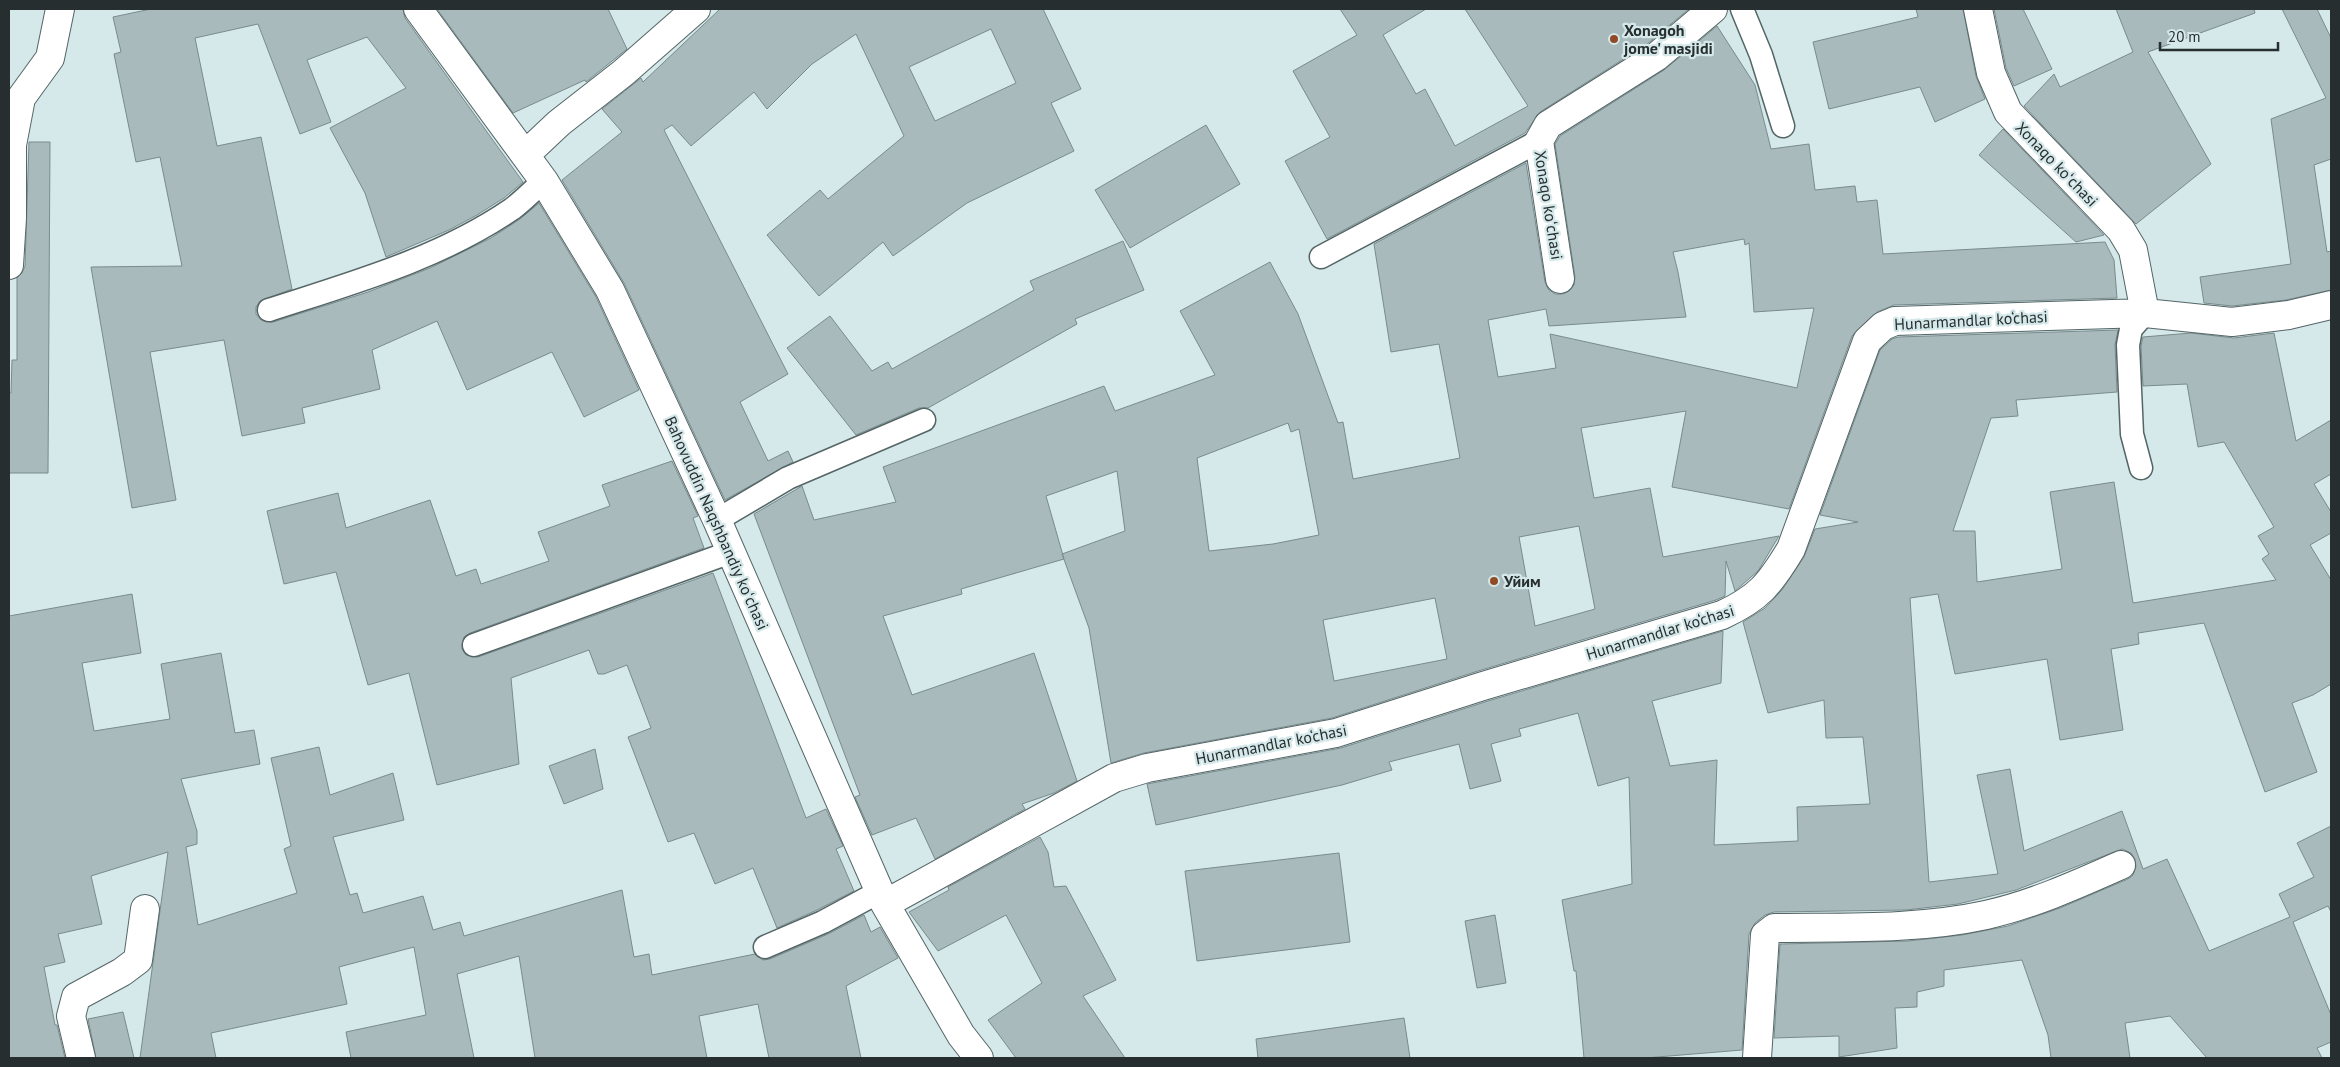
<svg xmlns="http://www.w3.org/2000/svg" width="2340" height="1067" font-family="'PT Sans',sans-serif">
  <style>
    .building { fill: #a8babc; stroke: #7a8b8c; fill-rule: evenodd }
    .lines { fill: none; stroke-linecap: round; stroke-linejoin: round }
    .service-casing { stroke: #546566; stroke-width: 25 }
    .minor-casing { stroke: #546566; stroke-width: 30 }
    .service { stroke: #fff; stroke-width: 22 }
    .minor { stroke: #fff; stroke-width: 28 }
    .poi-dot { fill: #914b24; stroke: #d5e8ea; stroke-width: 2 }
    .labels { text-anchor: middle; stroke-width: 4.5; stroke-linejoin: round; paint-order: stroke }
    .poi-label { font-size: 16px; font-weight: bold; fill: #272e2f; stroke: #d5e8ea; text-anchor: start }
    .street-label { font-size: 16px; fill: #272e2f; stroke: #d5e8ea }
  </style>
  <rect width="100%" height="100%" fill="#d5e8ea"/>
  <path class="building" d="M 151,9 L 403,9 L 405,18 L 523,182 L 504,198 L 477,215 L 449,230 L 386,257 L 365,193 L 330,128 L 406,88 L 367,37 L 307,60 L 331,122 L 300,134 L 258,24 L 195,38 L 217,146 L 261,137 L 292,289 L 260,301 L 256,307 L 256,314 L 261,320 L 273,322 L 368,292 L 430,268 L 491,238 L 520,219 L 539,203 L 596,297 L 639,390 L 584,417 L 552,352 L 467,390 L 437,321 L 372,350 L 380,389 L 302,408 L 305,423 L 242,436 L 224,340 L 150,352 L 176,500 L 132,508 L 91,267 L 182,266 L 160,157 L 136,162 L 114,54 L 121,52 L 113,17 Z
    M 437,9 L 608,9 L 627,49 L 586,82 L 585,80 L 513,113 Z
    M 720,9 L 1043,9 L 1081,89 L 1051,103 L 1074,151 L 967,203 L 893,256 L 883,242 L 819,296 L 767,235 L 820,190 L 828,199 L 904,136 L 856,34 L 812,64 L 767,109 L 754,92 L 691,146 L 672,125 L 664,130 L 788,374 L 740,402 L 768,461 L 788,451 L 793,462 L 725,500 L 624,283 L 562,180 L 622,132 L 602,109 L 641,78 L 643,82 ZM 991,29 L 1016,83 L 935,121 L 909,67 Z
    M 1340,9 L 1426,9 L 1383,35 L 1416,94 L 1425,89 L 1455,146 L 1528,106 L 1465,9 L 1689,9 L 1647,44 L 1540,112 L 1525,133 L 1327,239 L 1285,161 L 1330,137 L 1293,71 L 1357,35 Z
    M 1916,9 L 1963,9 L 1976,76 L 1985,99 L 1935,122 L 1920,87 L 1829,109 L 1813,42 L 1918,17 Z
    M 1994,9 L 2023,9 L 2052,69 L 2014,86 L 2006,68 Z
    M 2116,9 L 2254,9 L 2255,13 L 2148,52 L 2211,164 L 2136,224 L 2024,106 L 2054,74 L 2060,87 L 2133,52 Z
    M 2282,9 L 2317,9 L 2331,38 L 2331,159 L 2314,165 L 2327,252 L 2331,251 L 2331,290 L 2286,300 L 2232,306 L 2204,303 L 2200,277 L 2291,264 L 2271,119 L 2326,98 Z
    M 1717,26 L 1755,85 L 1771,149 L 1809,144 L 1815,190 L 1855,186 L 1857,202 L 1877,200 L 1883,254 L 2105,242 L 2114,260 L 2117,298 L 1894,305 L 1877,312 L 1852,336 L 1789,509 L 1672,487 L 1686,411 L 1581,428 L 1594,498 L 1650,488 L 1663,557 L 1779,536 L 1758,571 L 1735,591 L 1726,561 L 1725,596 L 1716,600 L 1478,671 L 1332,718 L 1144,753 L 1111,763 L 1089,628 L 1062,554 L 1125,531 L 1117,471 L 1046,496 L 1064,559 L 961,589 L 962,594 L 883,616 L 912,695 L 1034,653 L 1077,781 L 1054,793 L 1022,804 L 1025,809 L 935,859 L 916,818 L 872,835 L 855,797 L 860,795 L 754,514 L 802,486 L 814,520 L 896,502 L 883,467 L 1104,386 L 1115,411 L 1215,375 L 1180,311 L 1270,262 L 1298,314 L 1338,423 L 1343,422 L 1353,479 L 1460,458 L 1439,344 L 1391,352 L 1374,244 L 1526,163 L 1545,282 L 1548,289 L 1555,294 L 1562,294 L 1569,291 L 1574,285 L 1575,277 L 1555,144 L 1560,136 L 1664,70 ZM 1744,239 L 1745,245 L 1749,243 L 1754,312 L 1814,308 L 1797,388 L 1550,334 L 1556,368 L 1498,377 L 1488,320 L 1546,309 L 1549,326 L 1686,317 L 1678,272 L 1673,252 ZM 1288,423 L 1291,432 L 1299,429 L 1319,535 L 1273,544 L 1209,551 L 1197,458 ZM 1579,526 L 1595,609 L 1535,626 L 1519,537 ZM 1435,598 L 1447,659 L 1334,681 L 1323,620 Z
    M 1206,125 L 1240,184 L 1130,248 L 1095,190 Z
    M 2003,129 L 2104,235 L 2076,242 L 1979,155 Z
    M 29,142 L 50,142 L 48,473 L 9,473 L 9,393 L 11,393 L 12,360 L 17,360 L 17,278 L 22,273 L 25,266 Z
    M 1123,241 L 1144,290 L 1075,319 L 1077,324 L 928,408 L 919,408 L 856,435 L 787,348 L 830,316 L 872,371 L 888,362 L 892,369 L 1034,290 L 1030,281 Z
    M 2118,330 L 2115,345 L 2117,392 L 2016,400 L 2018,416 L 1991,418 L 1953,531 L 1975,531 L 1977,582 L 2062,569 L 2050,492 L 2114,482 L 2133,603 L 2276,580 L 2262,559 L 2269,554 L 2258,536 L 2274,527 L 2224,442 L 2198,447 L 2187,384 L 2143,386 L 2141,346 L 2143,337 L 2191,333 L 2234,338 L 2274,333 L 2296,441 L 2331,420 L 2331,474 L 2314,484 L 2331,512 L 2331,533 L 2310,545 L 2331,580 L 2331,684 L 2313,695 L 2292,703 L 2317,772 L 2265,792 L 2204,623 L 2138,633 L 2139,644 L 2111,649 L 2123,730 L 2060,740 L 2047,659 L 1955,674 L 1938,594 L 1910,598 L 1929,882 L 1998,874 L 1977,775 L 2010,769 L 2024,851 L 2122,811 L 2143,869 L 2167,859 L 2209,951 L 2290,917 L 2279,894 L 2314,877 L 2297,843 L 2331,826 L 2331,912 L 2328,906 L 2293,922 L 2331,1015 L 2331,1042 L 2317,1048 L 2322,1058 L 2207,1058 L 2170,1016 L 2125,1023 L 2130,1058 L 2051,1058 L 2048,1035 L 2022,960 L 1944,970 L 1944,986 L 1917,992 L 1917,1007 L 1895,1008 L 1897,1048 L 1839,1057 L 1839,1036 L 1774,1038 L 1780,944 L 1908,941 L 1962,935 L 2008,926 L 2060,908 L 2128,879 L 2133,875 L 2136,867 L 2135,859 L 2131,853 L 2122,849 L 2016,890 L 1958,904 L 1906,910 L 1774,912 L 1765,915 L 1755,923 L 1749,934 L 1742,1050 L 1645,1058 L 1584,1058 L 1576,971 L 1574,971 L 1562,900 L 1632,884 L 1629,777 L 1598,786 L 1578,713 L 1519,729 L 1521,736 L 1491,744 L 1501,781 L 1470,789 L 1459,744 L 1389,762 L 1392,770 L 1342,785 L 1156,825 L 1147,784 L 1341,748 L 1488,701 L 1723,631 L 1721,683 L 1652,701 L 1670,766 L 1717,760 L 1714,845 L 1798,841 L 1797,807 L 1870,804 L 1863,737 L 1826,738 L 1824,700 L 1768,713 L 1743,622 L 1765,608 L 1782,590 L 1804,557 L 1815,529 L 1858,522 L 1820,515 L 1880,350 L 1892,339 L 1898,337 Z
    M 672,461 L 698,516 L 693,518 L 704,548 L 470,633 L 464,637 L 462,649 L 466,655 L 478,657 L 713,573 L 806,818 L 826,809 L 843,846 L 836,849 L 854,891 L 817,910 L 777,928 L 753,868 L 715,884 L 694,833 L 668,842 L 628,737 L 651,728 L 627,665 L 604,674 L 598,674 L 589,650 L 511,678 L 519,764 L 437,785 L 409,673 L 368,685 L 336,572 L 284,584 L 267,511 L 338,493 L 346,528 L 430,500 L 456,576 L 476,569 L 481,584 L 549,561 L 538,532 L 610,506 L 602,485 Z
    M 132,594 L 141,653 L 82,663 L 94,731 L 170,719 L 161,664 L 221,653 L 235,733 L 254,730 L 260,764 L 181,779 L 197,831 L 197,844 L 186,847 L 198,925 L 297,893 L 284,849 L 291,846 L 271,758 L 319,747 L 330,795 L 393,773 L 404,820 L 333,837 L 350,895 L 357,893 L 363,913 L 423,896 L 433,930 L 460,922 L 464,936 L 622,890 L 634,957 L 649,954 L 652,975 L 755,954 L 763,960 L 770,959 L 828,934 L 864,915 L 871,932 L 880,927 L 898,958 L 846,986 L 861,1058 L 769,1058 L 758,1004 L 699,1016 L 707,1058 L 535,1058 L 519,956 L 457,974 L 474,1058 L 351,1058 L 346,1032 L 426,1015 L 414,947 L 339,967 L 347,1004 L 211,1033 L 216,1058 L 140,1058 L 168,852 L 91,876 L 102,924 L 58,934 L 65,962 L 44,967 L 55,1025 L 57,1025 L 65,1058 L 9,1058 L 9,616 Z
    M 595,749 L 603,789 L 564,804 L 549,766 Z
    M 1040,837 L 1048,852 L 1054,887 L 1066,886 L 1116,980 L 1083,996 L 1125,1058 L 1016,1058 L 988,1020 L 1042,983 L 1006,915 L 938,951 L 909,912 L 949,890 L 948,887 Z
    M 1339,853 L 1350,942 L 1197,961 L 1185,871 Z
    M 1495,915 L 1506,983 L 1477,988 L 1465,921 Z
    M 123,1012 L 134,1058 L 96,1058 L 88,1019 Z
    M 1404,1018 L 1410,1058 L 1258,1058 L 1256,1039 Z"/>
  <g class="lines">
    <g class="service-casing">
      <path id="service" d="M 1742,9 L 1761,55 L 1783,126
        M 1321,257 L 1539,141
        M 269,310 C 352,283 439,259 512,209 C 523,201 533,190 544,181
        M 2141,468 L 2132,434 L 2128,345 L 2131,329 L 2145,313
        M 717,520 L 788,478 L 924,420
        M 474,645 L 731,552
        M 765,947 L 823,922 L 879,892"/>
    </g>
    <g class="minor-casing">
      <path id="minor" d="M 418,9 L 544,181 L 610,290 L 717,520 L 885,904 L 961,1035 L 979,1058
        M 1978,9 L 1991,73 L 2008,112 L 2121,230 L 2133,250 L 2145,313
        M 525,155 L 559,123 L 623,73 L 696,9
        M 9,265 L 12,218 L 12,145 L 21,98 L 50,58 L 60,9
        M 1560,279 L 1539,141 L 1548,125 L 1656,57 L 1713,9
        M 885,904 L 1114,778 L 1147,768 L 1336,733 L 1483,686 L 1722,615 C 1759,598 1770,584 1791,549 L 1867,341 L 1883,326 L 1895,321 L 2145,313 L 2232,322 L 2289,315 L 2331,305
        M 81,1058 L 71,1016 L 76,997 L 122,972 L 138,960 L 145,909
        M 1757,1058 L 1765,935 L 1774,928 C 1844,927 1917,930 1986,915 C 2034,904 2076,885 2121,865"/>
    </g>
    <use href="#service" class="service"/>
    <use href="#minor" class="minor"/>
  </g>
  <g class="poi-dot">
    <circle cx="1614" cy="39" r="5"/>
    <circle cx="1494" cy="581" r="5"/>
  </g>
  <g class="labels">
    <g class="poi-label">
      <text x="1624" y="36">Xonagoh<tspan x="1624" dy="18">jome' masjidi</tspan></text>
      <text x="1504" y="587">Уйим</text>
    </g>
    <g class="street-label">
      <text transform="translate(2057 164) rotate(46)" y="6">Xonaqo koʻchasi</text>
      <text transform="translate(1549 205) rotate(81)" y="6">Xonaqo koʻchasi</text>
      <text transform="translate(1971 320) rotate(-3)" y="6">Hunarmandlar ko‘chasi</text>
      <text transform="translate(717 523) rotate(66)" y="6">Bahovuddin Naqshbandiy koʻchasi</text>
      <text transform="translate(1660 632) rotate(-17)" y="6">Hunarmandlar ko‘chasi</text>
      <text transform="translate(1271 744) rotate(-11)" y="6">Hunarmandlar ko‘chasi</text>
    </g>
  </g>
  <rect width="2340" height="1067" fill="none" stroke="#272e2f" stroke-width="20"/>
  <path d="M2160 42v8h118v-8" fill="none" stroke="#272e2f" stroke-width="2.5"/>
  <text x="2168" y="42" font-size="15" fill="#272e2f" stroke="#d5e8ea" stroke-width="4" paint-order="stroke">20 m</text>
</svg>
